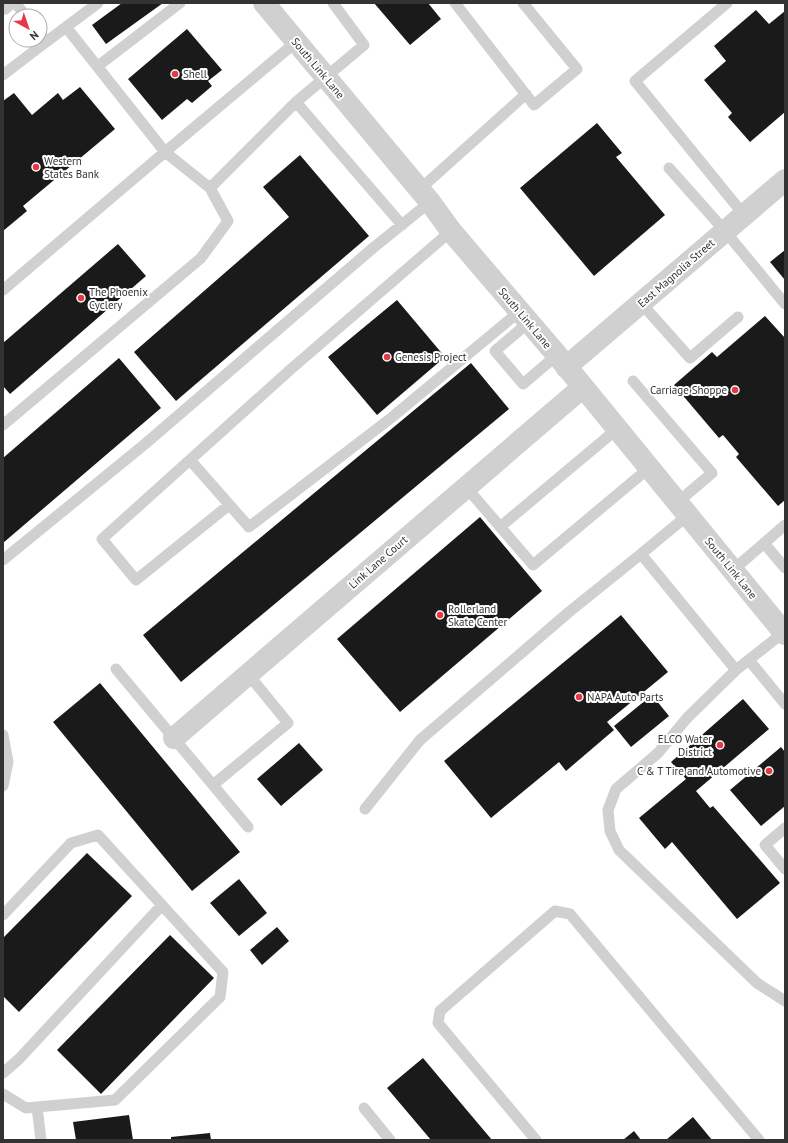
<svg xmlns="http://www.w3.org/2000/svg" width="788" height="1143" font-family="'PT Sans',sans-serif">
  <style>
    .building { fill: #1a1a1a }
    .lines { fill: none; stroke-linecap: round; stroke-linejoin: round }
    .service { stroke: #d0d0d0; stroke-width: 11 }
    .minor { stroke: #d0d0d0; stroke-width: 22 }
    .poi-dot { fill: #e63946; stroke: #fff; stroke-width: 1.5 }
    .labels { text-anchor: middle; stroke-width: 4; stroke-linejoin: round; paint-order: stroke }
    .street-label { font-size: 11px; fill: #333; stroke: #fff }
    .poi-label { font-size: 11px; fill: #333; stroke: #fff; text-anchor: start }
  </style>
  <rect width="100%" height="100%" fill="#fff"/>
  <path class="building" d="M 122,3 L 163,3 L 106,44 L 92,25 Z
    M 374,3 L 428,3 L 441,19 L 410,45 Z
    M 756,10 L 769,24 L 785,11 L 785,112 L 750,142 L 728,117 L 732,113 L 704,80 L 726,61 L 714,46 Z
    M 187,29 L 222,70 L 208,81 L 212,86 L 192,103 L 187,99 L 162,120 L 128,79 Z
    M 80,87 L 115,129 L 23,206 L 27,211 L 3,231 L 3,101 L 14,93 L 32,115 L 58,93 L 63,100 Z
    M 597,123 L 622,153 L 616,157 L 665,215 L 594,276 L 520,188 Z
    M 300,155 L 369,236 L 176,401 L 134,352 L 289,217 L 263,187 Z
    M 118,244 L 146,276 L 10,394 L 3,386 L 3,343 Z
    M 785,250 L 785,280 L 770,262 Z
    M 397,300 L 445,357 L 377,415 L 328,357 Z
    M 765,316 L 785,338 L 785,500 L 778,506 L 736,457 L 739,454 L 723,435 L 719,438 L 674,385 L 712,352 L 717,357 Z
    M 119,358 L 161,408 L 3,543 L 3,458 Z
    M 471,363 L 509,409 L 181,682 L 143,635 Z
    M 480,517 L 542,591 L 400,712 L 337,639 Z
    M 621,615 L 668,672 L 607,722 L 614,730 L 566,771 L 559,762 L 491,818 L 444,761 Z
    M 100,683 L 240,852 L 192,891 L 53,722 Z
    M 652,695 L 669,716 L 631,747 L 614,726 Z
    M 743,699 L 769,729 L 696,791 L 710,808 L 713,806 L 780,883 L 737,919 L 672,842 L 665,849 L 639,818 L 686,779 L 671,762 Z
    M 299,743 L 323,770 L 281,806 L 257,779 Z
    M 781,747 L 785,752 L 785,806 L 761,826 L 730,790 Z
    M 87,853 L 132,896 L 19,1012 L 3,996 L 3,938 Z
    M 239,879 L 267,913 L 239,936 L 210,903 Z
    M 277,927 L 289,941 L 262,965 L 250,950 Z
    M 170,935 L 214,978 L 101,1094 L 57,1050 Z
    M 423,1058 L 465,1108 L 492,1140 L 431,1140 L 387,1088 Z
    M 129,1115 L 133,1140 L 76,1140 L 73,1122 Z
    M 693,1117 L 712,1140 L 666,1140 Z
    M 634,1131 L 641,1140 L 623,1140 Z
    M 210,1133 L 211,1140 L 171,1140 L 171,1137 Z"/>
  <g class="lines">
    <path class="service" d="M 15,3 L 26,16
      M 455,3 L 534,105 L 577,69 L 523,3
      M 727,3 L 635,81 L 744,215
      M 40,34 L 46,42 L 98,3
      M 98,66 L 180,3
      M 3,75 L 46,42
      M 296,102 L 364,45 L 333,3
      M 669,168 L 725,231 L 785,304
      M 210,188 L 296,102 L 402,225
      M 419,190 L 526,94
      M 3,290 L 165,152 L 66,27
      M 641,303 L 690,358 L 738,317
      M 529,322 L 495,351 L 523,384 L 557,355
      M 633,381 L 712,473 L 678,502
      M 3,425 L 201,258 L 228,221 L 210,188 L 165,152 L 296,42
      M 190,460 L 249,527 L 391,418 L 520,311
      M 466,487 L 533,565 L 649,468
      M 229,505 L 136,580 L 102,539 L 291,369 L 451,231
      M 688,515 L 641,554 L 736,670 L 784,632
      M 500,527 L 617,429
      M 764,543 L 785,568
      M 3,560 L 145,444 L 373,248 L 430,202
      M 733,570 L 785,525
      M 749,660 L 785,704
      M 116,669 L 248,827
      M 736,670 L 687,718 L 658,753 L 616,789 L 608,810 L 610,831 L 619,850 L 757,983 L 785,1001
      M 3,735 L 8,762 L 3,786
      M 213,785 L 288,723 L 248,674
      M 365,809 L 420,740 L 569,612 L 641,554
      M 785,828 L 765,845 L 785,869
      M 3,915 L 71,843 L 98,835 L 223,972 L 220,997 L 115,1100 L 26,1108 L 3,1094
      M 3,1073 L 19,1059 L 162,905
      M 37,1107 L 41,1140
      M 364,1108 L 390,1140
      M 536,1140 L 438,1023 L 440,1011 L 555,911 L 570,914 L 759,1140"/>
    <path class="minor" d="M 264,3 L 430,202 L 451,231 L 557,355 L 785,634
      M 3,4 L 4,3
      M 566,367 L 785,180
      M 174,738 L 583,387"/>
  </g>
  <g class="poi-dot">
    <circle cx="175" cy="74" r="4"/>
    <circle cx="36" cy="167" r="4"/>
    <circle cx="81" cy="298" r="4"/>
    <circle cx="387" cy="357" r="4"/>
    <circle cx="735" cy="390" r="4"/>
    <circle cx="440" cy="615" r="4"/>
    <circle cx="579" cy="697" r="4"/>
    <circle cx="720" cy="745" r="4"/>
    <circle cx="769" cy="771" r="4"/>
  </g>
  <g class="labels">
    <g class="street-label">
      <text transform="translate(318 68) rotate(50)" y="4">South Link Lane</text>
      <text transform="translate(676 273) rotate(-41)" y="4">East Magnolia Street</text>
      <text transform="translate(525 318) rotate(50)" y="4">South Link Lane</text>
      <text transform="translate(378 562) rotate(-41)" y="4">Link Lane Court</text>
      <text transform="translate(731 568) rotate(51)" y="4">South Link Lane</text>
    </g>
    <g class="poi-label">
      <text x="183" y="78">Shell</text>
      <text x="44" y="165">Western<tspan x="44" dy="13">States Bank</tspan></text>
      <text x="89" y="296">The Phoenix<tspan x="89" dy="13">Cyclery</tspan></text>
      <text x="395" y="361">Genesis Project</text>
      <text x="727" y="394" text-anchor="end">Carriage Shoppe</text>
      <text x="448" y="613">Rollerland<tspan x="448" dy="13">Skate Center</tspan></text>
      <text x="587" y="701">NAPA Auto Parts</text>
      <text x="712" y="743" text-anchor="end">ELCO Water<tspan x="712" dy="13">District</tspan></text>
      <text x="761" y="775" text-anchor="end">C &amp; T Tire and Automotive</text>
    </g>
  </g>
  <rect width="788" height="1143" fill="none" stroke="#333333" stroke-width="8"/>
  <g transform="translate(28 28) rotate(140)"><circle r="19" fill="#ffffff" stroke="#adadad"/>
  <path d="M0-3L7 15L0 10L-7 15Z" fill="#e63946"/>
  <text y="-6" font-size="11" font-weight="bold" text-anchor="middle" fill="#333333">N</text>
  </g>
</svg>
